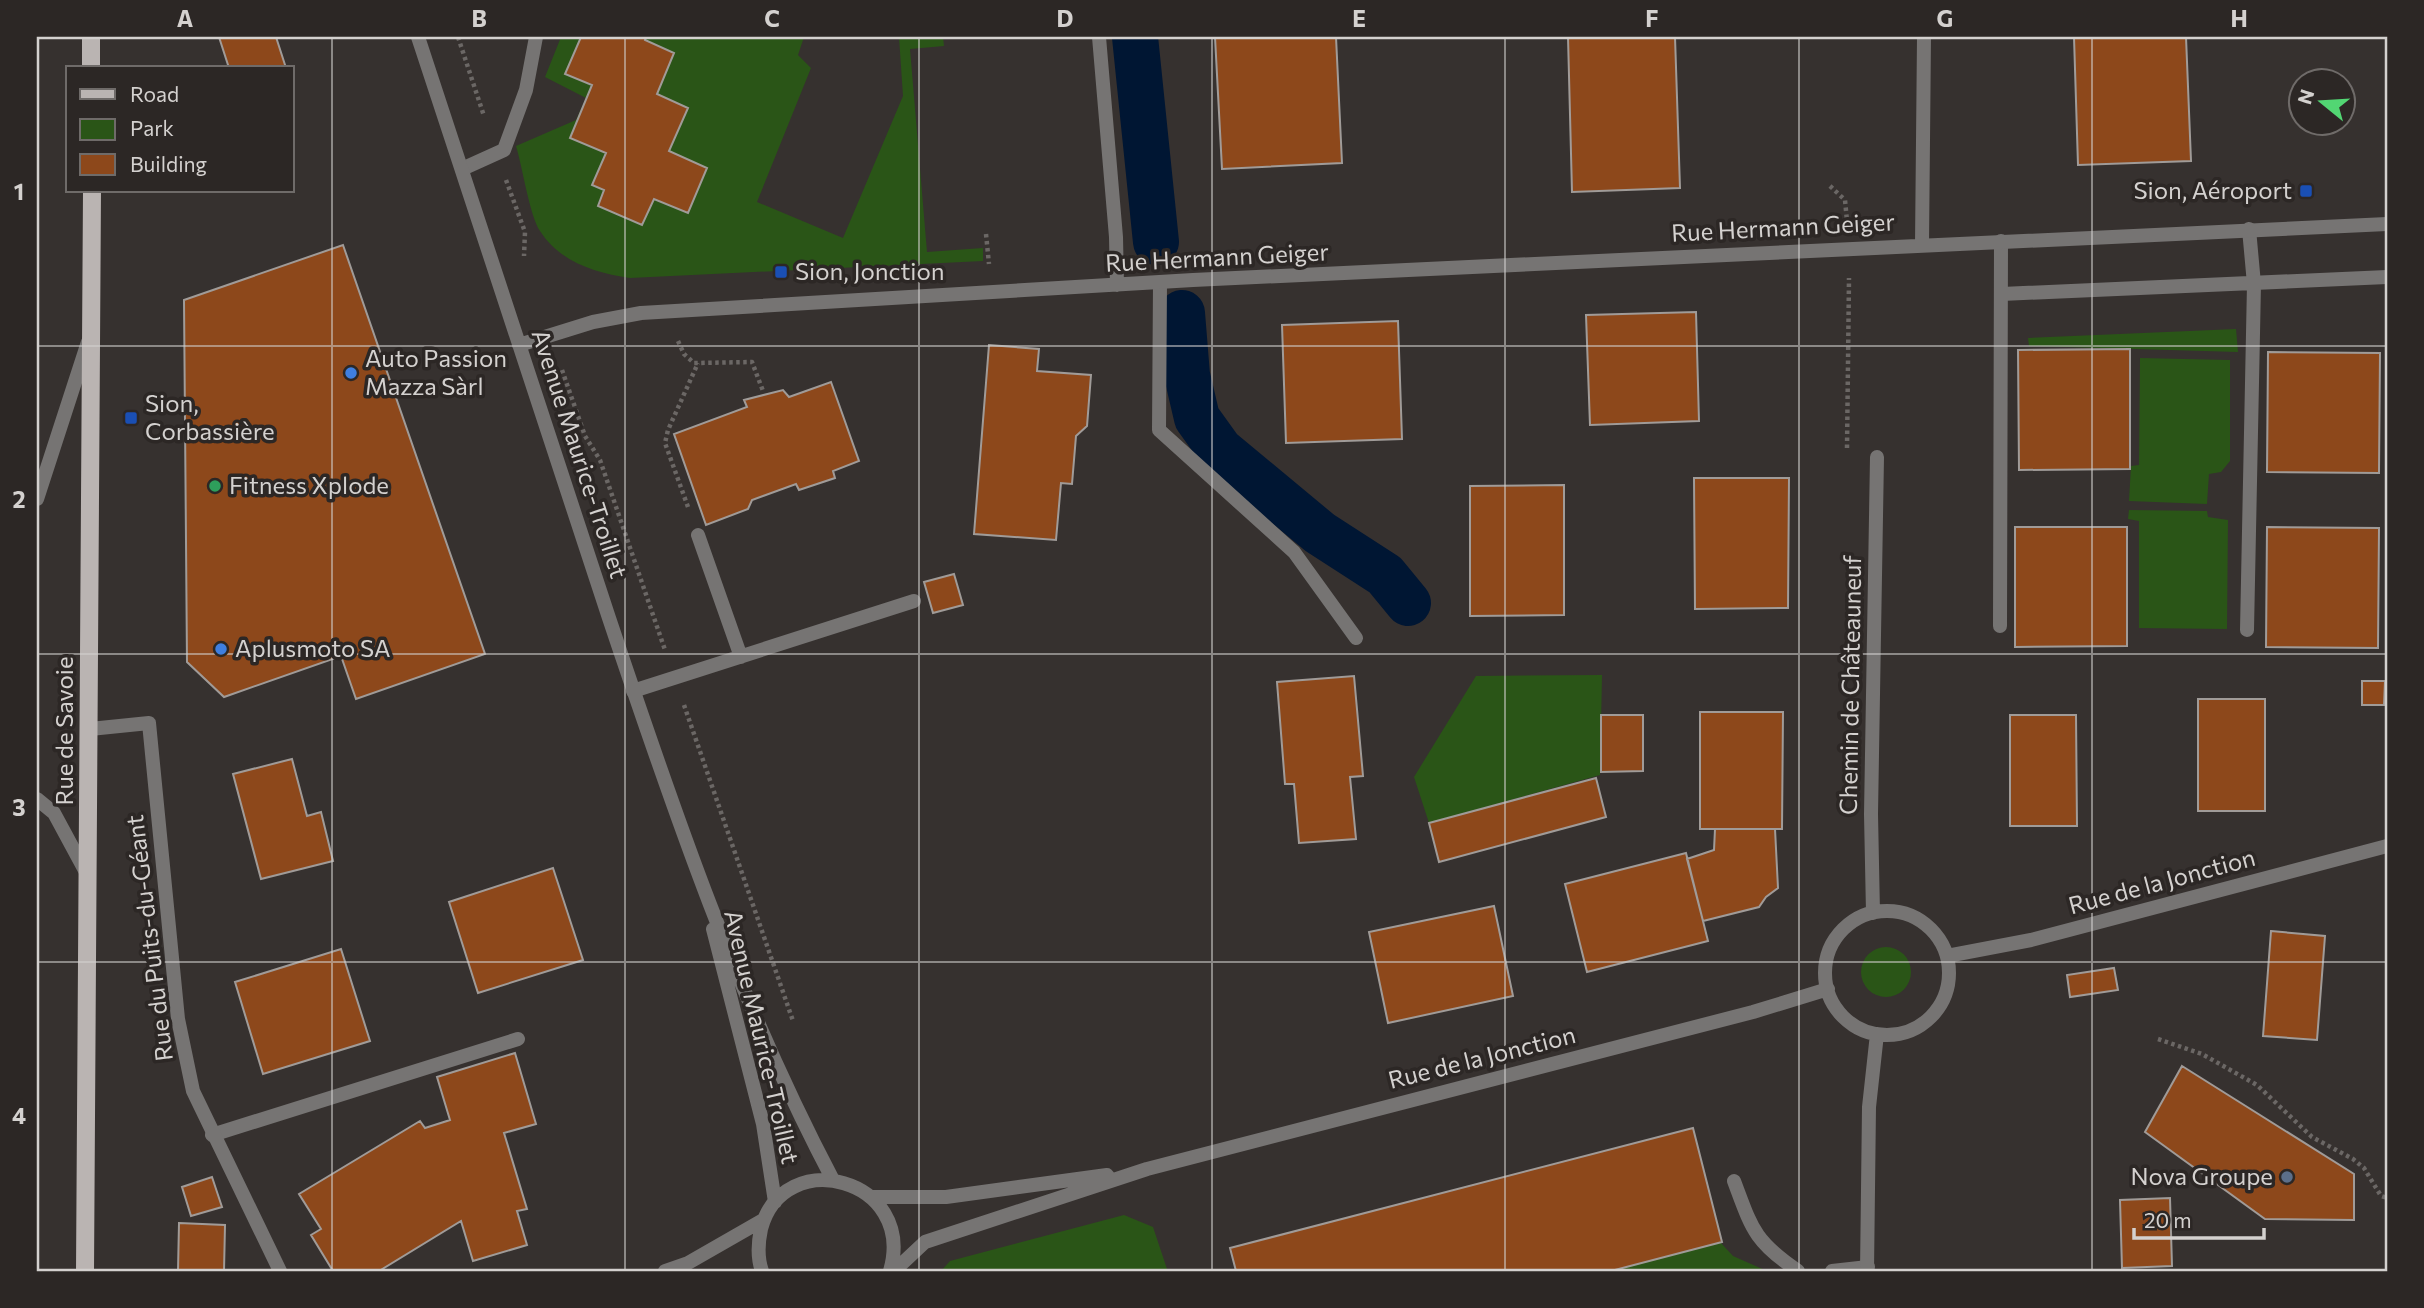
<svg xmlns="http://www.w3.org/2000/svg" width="2424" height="1308" font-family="Commissioner,sans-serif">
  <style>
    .green { fill: #2a5517 }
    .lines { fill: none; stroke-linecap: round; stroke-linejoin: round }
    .canal { stroke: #001633; stroke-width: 46 }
    .building { fill: #8d481b; stroke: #a09b98; stroke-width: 2 }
    .path { stroke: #6b6765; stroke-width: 4.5; stroke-dasharray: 3.5 3.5; stroke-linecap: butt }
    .lane { stroke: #767473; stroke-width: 14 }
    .street { stroke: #767473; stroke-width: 14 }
    .primary { stroke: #bab4b2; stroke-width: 18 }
    .grid { fill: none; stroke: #d4d1cf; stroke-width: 2; stroke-opacity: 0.55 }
    .transit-dot { fill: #1a4fb4; stroke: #2c2725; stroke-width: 2.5 }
    .shop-dot { fill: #3f7fe0; stroke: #2c2725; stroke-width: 2.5 }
    .leisure-dot { fill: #2e9e5b; stroke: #2c2725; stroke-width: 2.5 }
    .service-dot { fill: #5c6f8a; stroke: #2c2725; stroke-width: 2.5 }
    .labels { text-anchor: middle; stroke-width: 7; stroke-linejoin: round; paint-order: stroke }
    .poi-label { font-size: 24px; fill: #d4d1cf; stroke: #2c2725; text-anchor: start }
    .street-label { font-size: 24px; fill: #d4d1cf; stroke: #2c2725 }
    .neatline { fill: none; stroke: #d4d1cf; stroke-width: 2.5 }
    .grid-label { font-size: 23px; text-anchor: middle; font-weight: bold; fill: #d4d1cf }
  </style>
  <rect width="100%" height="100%" fill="#36312f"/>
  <path class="green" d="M 561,37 L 804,37 L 798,55 L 811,68 L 757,202 L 843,238 L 903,96 L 899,37 L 943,37 L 944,46 L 910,49 L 927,252 L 983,248 L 983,261 L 630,278 C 595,273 560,262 540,231 C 530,217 522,165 516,146 L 576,120 L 586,98 L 545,77 Z
    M 2236,329 L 2238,352 L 2029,346 L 2028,338 Z
    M 2140,358 L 2230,360 L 2230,461 L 2221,472 L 2209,474 L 2207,504 L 2129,501 L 2131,466 L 2139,465 Z
    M 2129,510 L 2207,511 L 2208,517 L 2228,520 L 2227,629 L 2139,628 L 2139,521 L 2128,519 Z
    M 1602,675 L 1600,775 L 1429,823 L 1414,777 L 1476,676 Z
    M1861 972a25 25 0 1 1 50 0a25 25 0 1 1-50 0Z
    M 1124,1215 L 1153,1227 L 1167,1269 L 941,1271 L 950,1261 Z
    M 1721,1243 L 1733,1256 L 1767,1271 L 1611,1271 Z"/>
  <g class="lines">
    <path class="canal" d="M 1135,37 L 1156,242
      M 1182,313 L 1187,375 L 1197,418 L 1220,450 L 1320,533 L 1385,575 L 1408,603"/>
  </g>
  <path class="building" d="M 219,37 L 276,37 L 286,68 L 229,68 Z
    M 581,37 L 646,37 L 645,40 L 674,53 L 657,94 L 688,108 L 669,151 L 707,168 L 688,213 L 654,199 L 642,225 L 598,206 L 604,190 L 592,185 L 606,153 L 570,138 L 592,85 L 565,74 Z
    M 1215,37 L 1336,37 L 1342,163 L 1222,169 Z
    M 1568,37 L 1675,37 L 1680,188 L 1572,192 Z
    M 2074,37 L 2186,37 L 2191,161 L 2078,165 Z
    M 343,245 L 485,654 L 356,699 L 341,656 L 224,697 L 187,662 L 184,300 Z
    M 1696,312 L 1699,421 L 1590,425 L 1586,315 Z
    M 1398,321 L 1402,439 L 1286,443 L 1282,325 Z
    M 989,345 L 1039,349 L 1037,371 L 1091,375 L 1087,426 L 1076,436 L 1072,484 L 1061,483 L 1056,540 L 974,534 Z
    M 2130,349 L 2130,469 L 2019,470 L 2018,350 Z
    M 2268,352 L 2380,353 L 2379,473 L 2267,472 Z
    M 831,382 L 859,461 L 833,471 L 835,478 L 799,490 L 796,484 L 752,500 L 748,509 L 706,525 L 674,434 L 747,407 L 744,400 L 783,390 L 789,397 Z
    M 1694,478 L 1789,478 L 1788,608 L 1695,609 Z
    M 1564,485 L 1564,615 L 1470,616 L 1470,486 Z
    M 2015,527 L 2127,527 L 2127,646 L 2015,647 Z
    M 2267,527 L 2379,528 L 2378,648 L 2266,647 Z
    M 954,574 L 963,605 L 933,613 L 924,582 Z
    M 1354,676 L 1363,776 L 1350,777 L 1356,839 L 1299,843 L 1294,784 L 1285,784 L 1277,682 Z
    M 2362,681 L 2385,681 L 2384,705 L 2362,705 Z
    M 2198,699 L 2265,699 L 2265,811 L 2198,811 Z
    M 1700,712 L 1783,712 L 1782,829 L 1700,829 Z
    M 1601,715 L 1643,715 L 1643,771 L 1601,772 Z
    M 2010,715 L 2076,715 L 2077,826 L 2010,826 Z
    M 292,759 L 307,816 L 321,812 L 333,861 L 261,879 L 233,774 Z
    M 1596,778 L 1606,817 L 1439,862 L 1429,823 Z
    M 1715,829 L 1775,829 L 1778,888 L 1766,897 L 1759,907 L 1703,921 L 1687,859 L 1714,850 Z
    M 1686,853 L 1708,941 L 1587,972 L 1565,884 Z
    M 553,868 L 583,960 L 478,993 L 449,902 Z
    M 1494,906 L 1513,996 L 1388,1023 L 1369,932 Z
    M 2271,931 L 2325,936 L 2317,1040 L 2263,1036 Z
    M 341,949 L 370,1041 L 263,1074 L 235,982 Z
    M 2114,968 L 2118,990 L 2070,997 L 2067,975 Z
    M 515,1053 L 536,1124 L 504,1133 L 527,1209 L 517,1211 L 527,1245 L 473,1261 L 461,1221 L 379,1271 L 333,1271 L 311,1235 L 321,1229 L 299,1194 L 420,1121 L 425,1128 L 450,1120 L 437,1077 Z
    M 2182,1066 L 2354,1174 L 2354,1220 L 2265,1219 L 2145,1132 Z
    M 1693,1128 L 1722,1242 L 1611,1271 L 1236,1271 L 1230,1248 Z
    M 212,1177 L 222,1207 L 191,1216 L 182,1187 Z
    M 2170,1198 L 2172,1266 L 2122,1268 L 2120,1200 Z
    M 179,1223 L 225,1225 L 224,1271 L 178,1271 Z"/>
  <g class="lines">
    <path class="path" d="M 458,37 L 484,116
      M 506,180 L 525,232 L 524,256
      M 1830,186 L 1845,200 L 1847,221
      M 986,234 L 989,264
      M 678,341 L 684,354 L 694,363 L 752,362 L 763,391
      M 562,370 L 585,436 L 600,460 L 665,650
      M 1847,448 L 1849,278
      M 688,507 L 665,443 L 668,430 L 698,363
      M 684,705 L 793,1021
      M 2158,1039 L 2202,1054 L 2257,1085 L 2312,1137 L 2353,1159 L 2364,1168 L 2381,1196 L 2387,1198"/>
    <path class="lane" d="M 462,169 L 504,150 L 526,90 L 536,37
      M 1160,283 L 1159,430 L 1294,552 L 1356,638
      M 2002,294 L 2387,277
      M 698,535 L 741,657
      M 2000,626 L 2001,241
      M 2247,630 L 2254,284 L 2249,229
      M 633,691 L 914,601
      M 212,1135 L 518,1039
      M 1734,1181 C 1752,1229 1754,1241 1798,1271
      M 1832,1271 L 1868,1267"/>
    <path class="street" d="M 418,37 C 483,230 545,424 609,618 C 673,809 739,1002 833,1180
      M 1099,37 L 1116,237 L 1117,285
      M 1922,244 L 1924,37
      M 519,345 L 593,322 L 641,313 L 1193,280 L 2387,224
      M 37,499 L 88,342
      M 90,729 L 149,723 L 178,1019 L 193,1091 L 280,1271
      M 37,799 L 54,813 L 88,876
      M1825 973a62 62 0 1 1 124 0a62 62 0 1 1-124 0Z
      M 1873,913 L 1871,814 L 1877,457
      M 713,929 L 763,1124 L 775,1202
      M 1947,956 L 2031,940 L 2387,846
      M 872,1197 L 946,1197 L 1107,1175
      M 665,1271 L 688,1263 L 763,1220
      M 762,1271 C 757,1257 758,1243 761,1229 C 783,1144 917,1178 890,1271
      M 894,1271 L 925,1242 L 1147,1169 L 1753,1012 L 1828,989
      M 1867,1271 L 1869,1107 L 1877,1034"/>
    <path class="primary" d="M 91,37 L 91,68
      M 85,1271 L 92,191"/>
  </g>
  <path class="grid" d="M 332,37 L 332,1271M 625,37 L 625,1271M 919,37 L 919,1271M 1212,37 L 1212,1271M 1505,37 L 1505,1271M 1799,37 L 1799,1271M 2092,37 L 2092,1271M 37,346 L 2387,346M 37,654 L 2387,654M 37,962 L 2387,962"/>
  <g class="transit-dot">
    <rect x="2299" y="184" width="14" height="14" rx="3.5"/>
    <rect x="774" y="265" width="14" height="14" rx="3.5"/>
    <rect x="124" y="411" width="14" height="14" rx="3.5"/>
  </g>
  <g class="shop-dot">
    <circle cx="351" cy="373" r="7"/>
    <circle cx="221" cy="649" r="7"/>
  </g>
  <circle class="leisure-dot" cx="215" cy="486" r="7"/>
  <circle class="service-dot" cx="2287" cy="1177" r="7"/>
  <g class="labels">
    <g class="poi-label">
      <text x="2292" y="199" text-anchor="end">Sion, Aéroport</text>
      <text x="795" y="280">Sion, Jonction</text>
      <text x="365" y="367">Auto Passion<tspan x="365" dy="28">Mazza Sàrl</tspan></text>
      <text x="145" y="412">Sion,<tspan x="145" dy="28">Corbassière</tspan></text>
      <text x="229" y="494">Fitness Xplode</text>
      <text x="235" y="657">Aplusmoto SA</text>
      <text x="2273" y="1185" text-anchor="end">Nova Groupe</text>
    </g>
    <g class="street-label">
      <text transform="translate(1783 228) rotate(-3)" y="8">Rue Hermann Geiger</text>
      <text transform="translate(1217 258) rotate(-3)" y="8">Rue Hermann Geiger</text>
      <text transform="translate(579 454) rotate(72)" y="8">Avenue Maurice-Troillet</text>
      <text transform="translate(1851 685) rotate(-89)" y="8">Chemin de Châteauneuf</text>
      <text transform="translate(65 731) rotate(-90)" y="8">Rue de Savoie</text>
      <text transform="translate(2162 882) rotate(-15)" y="8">Rue de la Jonction</text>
      <text transform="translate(150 938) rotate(-97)" y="8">Rue du Puits-du-Géant</text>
      <text transform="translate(761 1037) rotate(77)" y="8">Avenue Maurice-Troillet</text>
      <text transform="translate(1482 1058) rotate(-14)" y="8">Rue de la Jonction</text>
    </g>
  </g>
  <rect width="2424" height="1308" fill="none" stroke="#2c2725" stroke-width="77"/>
  <rect x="66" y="66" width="228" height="126" fill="#2c2725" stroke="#6f6b69" stroke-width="2"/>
  <rect x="80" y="89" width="35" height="10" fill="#bab4b2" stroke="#6f6b69" stroke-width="2"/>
  <text x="130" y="102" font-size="21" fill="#d4d1cf">Road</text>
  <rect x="80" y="119" width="35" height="21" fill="#2a5517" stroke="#6f6b69" stroke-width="2"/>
  <text x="130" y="136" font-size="21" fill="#d4d1cf">Park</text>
  <rect x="80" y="154" width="35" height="21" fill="#8d481b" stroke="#6f6b69" stroke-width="2"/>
  <text x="130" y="172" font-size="21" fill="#d4d1cf">Building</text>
  <g transform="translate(2322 102) rotate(288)"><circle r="33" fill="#2c2725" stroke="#6f6b69" stroke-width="2"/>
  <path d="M0-5L12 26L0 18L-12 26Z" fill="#52d673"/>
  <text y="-10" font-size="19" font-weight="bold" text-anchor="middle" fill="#d4d1cf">N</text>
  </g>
  <path d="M2134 1228v10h130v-10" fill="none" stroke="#d4d1cf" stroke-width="3.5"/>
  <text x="2144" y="1228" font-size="21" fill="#d4d1cf" stroke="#2c2725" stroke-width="5" paint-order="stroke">20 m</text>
  <rect x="38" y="38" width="2348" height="1232" class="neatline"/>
  <g class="grid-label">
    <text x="185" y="27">A</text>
    <text x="479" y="27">B</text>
    <text x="772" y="27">C</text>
    <text x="1065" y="27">D</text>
    <text x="1359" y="27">E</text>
    <text x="1652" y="27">F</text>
    <text x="1945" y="27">G</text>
    <text x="2239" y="27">H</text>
    <text x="19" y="200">1</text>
    <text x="19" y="508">2</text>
    <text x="19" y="816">3</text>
    <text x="19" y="1124">4</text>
  </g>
</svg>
